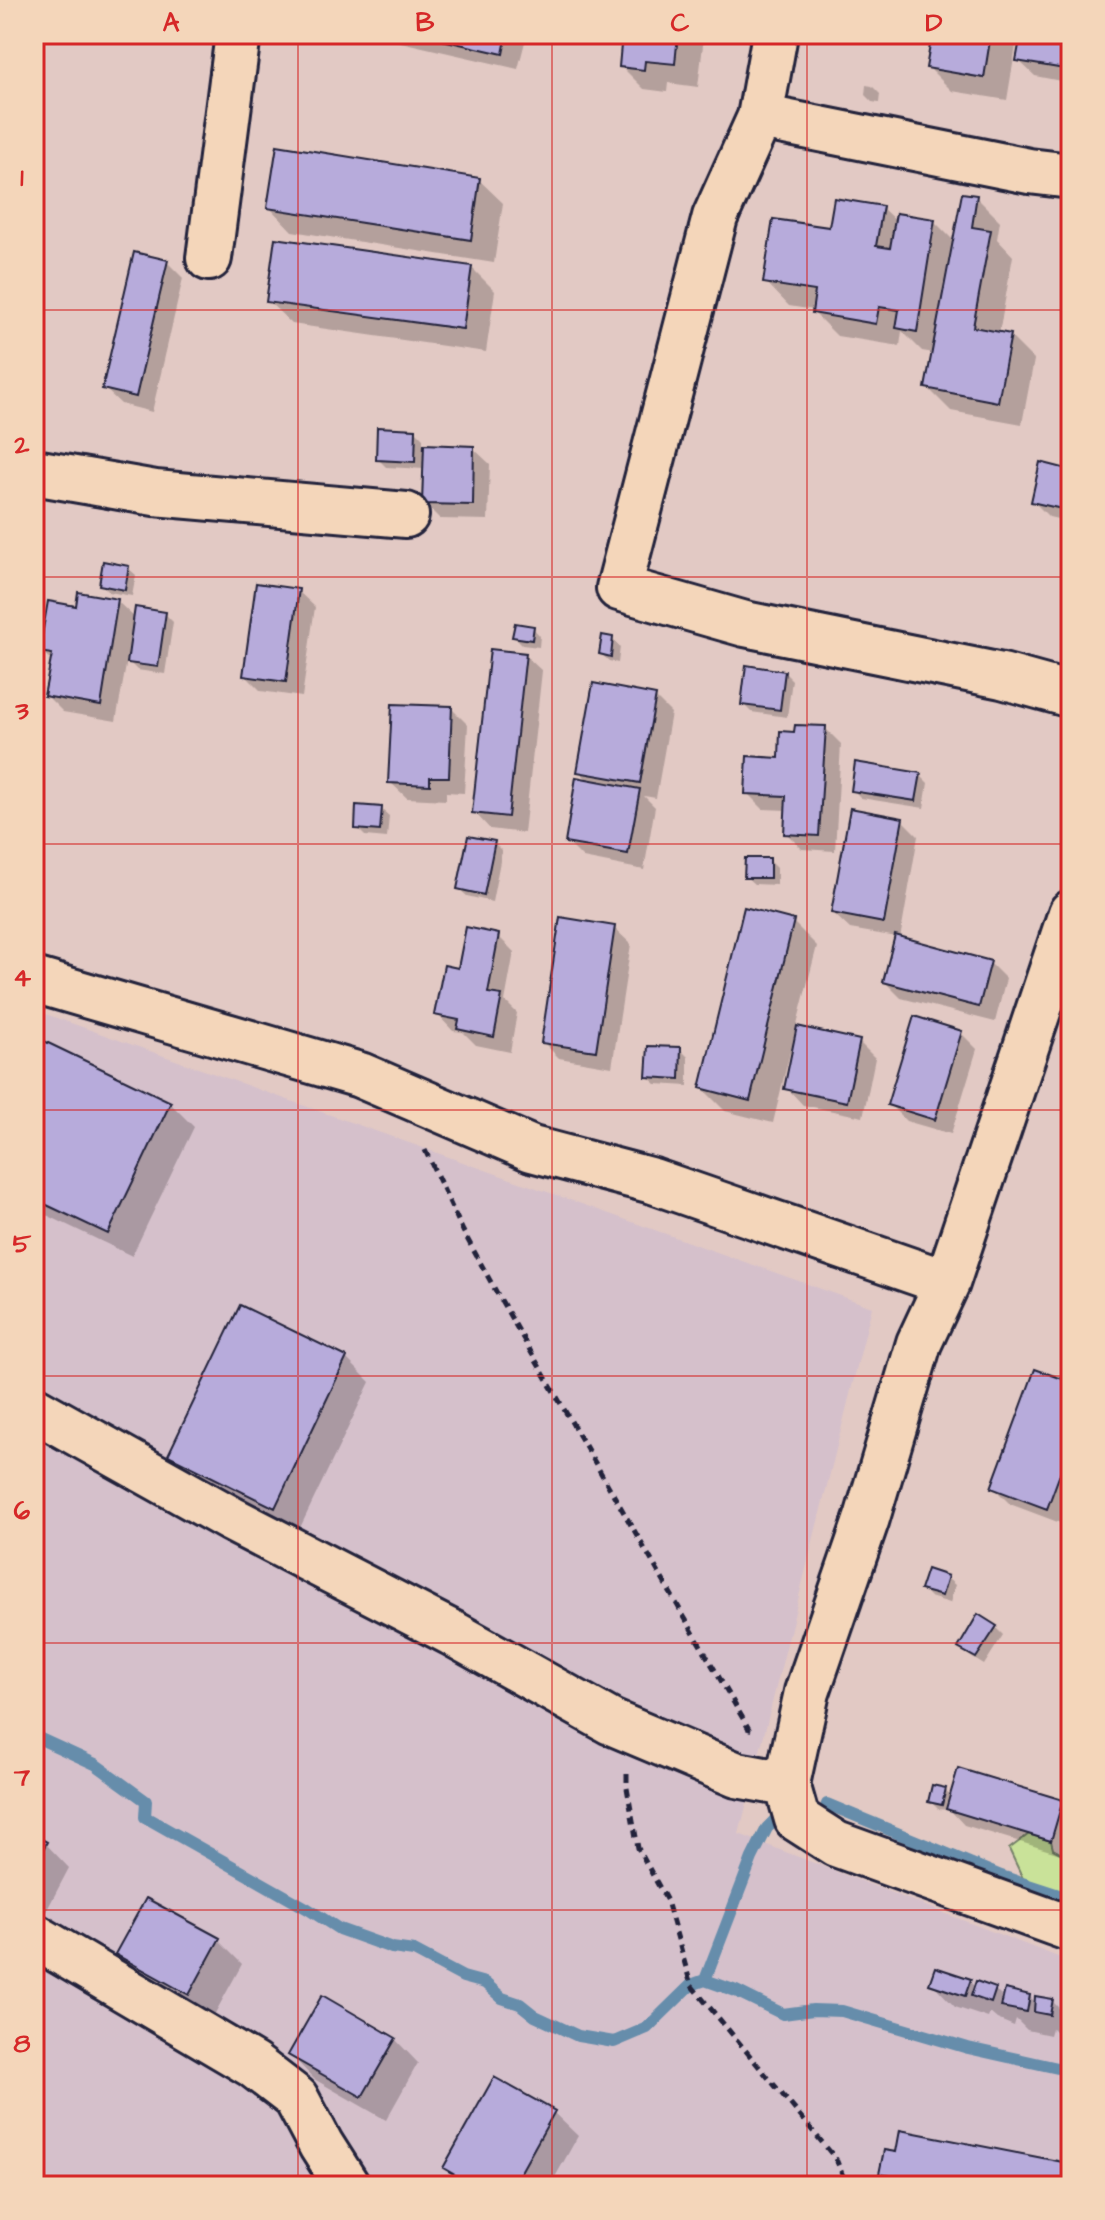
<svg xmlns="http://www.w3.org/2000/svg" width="1105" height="2220" font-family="'Architects Daughter',sans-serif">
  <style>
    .built { fill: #d5c0cb }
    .green { fill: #c9e299; stroke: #76826a; stroke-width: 2 }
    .shadow { fill: #0003 }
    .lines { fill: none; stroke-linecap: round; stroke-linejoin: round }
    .stream { stroke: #668dab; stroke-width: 12 }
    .building { fill: #b7abdb; stroke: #22223b; stroke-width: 2 }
    .minor-casing { stroke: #22223b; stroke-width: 50 }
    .path { stroke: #22223b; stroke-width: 5; stroke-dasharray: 8 6; stroke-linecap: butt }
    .minor { stroke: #f4d6ba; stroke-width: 44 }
    .grid { fill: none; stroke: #d62828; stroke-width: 2; stroke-opacity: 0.55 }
    .neatline { fill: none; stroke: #d62828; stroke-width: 3 }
    .grid-label { font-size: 26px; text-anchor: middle; font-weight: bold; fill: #d62828 }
  </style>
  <rect width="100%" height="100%" fill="#e2c9c4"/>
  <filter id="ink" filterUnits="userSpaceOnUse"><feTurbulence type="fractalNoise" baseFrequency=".0125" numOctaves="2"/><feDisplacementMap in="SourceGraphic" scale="16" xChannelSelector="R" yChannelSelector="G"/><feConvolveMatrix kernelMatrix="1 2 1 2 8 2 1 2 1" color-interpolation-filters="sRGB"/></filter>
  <g filter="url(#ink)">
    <path class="built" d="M 34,1010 L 872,1307 L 739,1834 L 1071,1962 L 1071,2186 L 34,2186 Z"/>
    <path class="green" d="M 1029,1834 L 1051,1841 L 1053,1849 L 1071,1859 L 1071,1899 L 1026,1885 L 1009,1849 Z"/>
    <path class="shadow" d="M 366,34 L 527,34 L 518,69 Z
      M 624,34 L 700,34 L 704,37 L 698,87 L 668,83 L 667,92 L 644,89 L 621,66 Z
      M 934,34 L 1018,34 L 1007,100 L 952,91 L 928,67 Z
      M 1023,34 L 1071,34 L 1071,83 L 1035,76 L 1018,60 Z
      M 866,85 L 872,86 L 880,94 L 879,103 L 872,102 L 865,95 Z
      M 479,180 L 503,203 L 494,263 L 292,231 L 269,207 Z
      M 976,197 L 1000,221 L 997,239 L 1013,256 L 999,334 L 1010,336 L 1034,360 L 1022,424 L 951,411 L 927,387 L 934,353 L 922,351 L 902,331 L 900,346 L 837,336 L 814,313 L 814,310 L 789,306 L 766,282 L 831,230 L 882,208 L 897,222 L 934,221 L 955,242 Z
      M 167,262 L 183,278 L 152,412 L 121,404 L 104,388 Z
      M 471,267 L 495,291 L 486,352 L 292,324 L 268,301 Z
      M 416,431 L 423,438 L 423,446 L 473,448 L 490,464 L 488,520 L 440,519 L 424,503 L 425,469 L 386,467 L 378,459 Z
      M 1071,472 L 1071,522 L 1049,517 L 1033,501 Z
      M 128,568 L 136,575 L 132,596 L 109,592 L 101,584 Z
      M 298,591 L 315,607 L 302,697 L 261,691 L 245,675 Z
      M 117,601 L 136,619 L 165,614 L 173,622 L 165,674 L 137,670 L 127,660 L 116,721 L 63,712 L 47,696 L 53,662 L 40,650 L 34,701 L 34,617 L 45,629 L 77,609 Z
      M 533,628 L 540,636 L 539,647 L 522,645 L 514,637 Z
      M 612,639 L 620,647 L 618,663 L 609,661 L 601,654 Z
      M 525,655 L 542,671 L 524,833 L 490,829 L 474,812 Z
      M 784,672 L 792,680 L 787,717 L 751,712 L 743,704 Z
      M 655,697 L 671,713 L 656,798 L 644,796 L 655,807 L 644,870 L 583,858 L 567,842 L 590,782 L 579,771 Z
      M 451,708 L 468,725 L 464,793 L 446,792 L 446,800 L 407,798 L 390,782 Z
      M 825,728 L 841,744 L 835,851 L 802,849 L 786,833 L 787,810 L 763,809 L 747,793 L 781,760 L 796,734 Z
      M 920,775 L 928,783 L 924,808 L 861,798 L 853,790 Z
      M 381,809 L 389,816 L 387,838 L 365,836 L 357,828 Z
      M 902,820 L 918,836 L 900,939 L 990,963 L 1006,979 L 995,1022 L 901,998 L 885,982 L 897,937 L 850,929 L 833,913 Z
      M 494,843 L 502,851 L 492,902 L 467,896 L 459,889 Z
      M 769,860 L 777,868 L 777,885 L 754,884 L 746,877 Z
      M 793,922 L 817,946 L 796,1028 L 859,1042 L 875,1058 L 863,1117 L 803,1105 L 787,1088 L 794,1053 L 790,1052 L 773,1123 L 725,1111 L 702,1088 Z
      M 614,928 L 631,944 L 612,1067 L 559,1058 L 543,1042 Z
      M 498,936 L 514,952 L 505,1001 L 517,1013 L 510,1052 L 476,1045 L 463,1032 L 453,1031 L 437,1014 L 460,970 Z
      M 961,1033 L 977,1049 L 951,1134 L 906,1121 L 889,1104 Z
      M 680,1049 L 688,1057 L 688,1086 L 656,1084 L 648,1077 Z
      M 34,1067 L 170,1103 L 194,1127 L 132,1256 L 34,1209 Z
      M 346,1358 L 370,1382 L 299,1530 L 194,1479 L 170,1455 Z
      M 1071,1385 L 1071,1503 L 1063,1524 L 1010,1504 L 994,1488 Z
      M 947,1578 L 955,1585 L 950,1603 L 930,1597 L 922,1589 Z
      M 995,1627 L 1003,1635 L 984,1665 L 968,1655 L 960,1647 Z
      M 945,1790 L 952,1796 L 1062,1801 L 1071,1811 L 1071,1842 L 1067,1856 L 964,1825 L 950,1810 L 938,1809 L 930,1801 Z
      M 34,1838 L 46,1844 L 69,1868 L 41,1921 L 34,1917 Z
      M 218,1940 L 242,1964 L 213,2017 L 141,1978 L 117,1954 Z
      M 969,1981 L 976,1988 L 995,1990 L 1005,2000 L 1029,1996 L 1037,2004 L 1052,2001 L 1065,2014 L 1071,2001 L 1071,2037 L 1059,2035 L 1052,2028 L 1050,2035 L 1027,2030 L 1016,2019 L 1014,2026 L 997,2019 L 990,2013 L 988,2018 L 955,2007 L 932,1983 Z
      M 395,2039 L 418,2063 L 386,2120 L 314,2079 L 291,2055 Z
      M 495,2080 L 554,2113 L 578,2136 L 550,2186 L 464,2186 L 446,2168 Z
      M 34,2180 L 45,2186 L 34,2186 Z"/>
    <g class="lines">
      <path class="stream" d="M 34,1736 L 95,1764 L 146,1801 L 145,1817 L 308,1909 L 339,1929 L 392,1948 L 414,1951 L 463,1977 L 485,1983 L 502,1998 L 520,2004 L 535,2016 L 578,2036 L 614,2042 L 647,2028 L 691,1985 L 705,1980 L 736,1991 L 783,2014 L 813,2010 L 842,2011 L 968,2048 L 1071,2071
        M 827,1804 L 1001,1876 L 1071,1899
        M 705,1980 L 752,1858 L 767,1828 L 775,1820"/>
    </g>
    <path class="building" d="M 416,34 L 507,34 L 503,54 Z
      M 622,34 L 678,34 L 675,64 L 645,61 L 644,70 L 619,67 Z
      M 932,34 L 991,34 L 984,78 L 926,68 Z
      M 1021,34 L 1071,34 L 1071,70 L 1016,61 Z
      M 277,145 L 480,178 L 471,240 L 267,208 Z
      M 962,193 L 977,195 L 972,227 L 991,230 L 973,327 L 1011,334 L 998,402 L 925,388 Z
      M 834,198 L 883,206 L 876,246 L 890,248 L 896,213 L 935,219 L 917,332 L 896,328 L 899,310 L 879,307 L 876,324 L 812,313 L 815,291 L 763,283 L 773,219 L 829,227 Z
      M 275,238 L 472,266 L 463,329 L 266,302 Z
      M 134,252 L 168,260 L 136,397 L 102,389 Z
      M 377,427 L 416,429 L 415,462 L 376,460 Z
      M 424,444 L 474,446 L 473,505 L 422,504 Z
      M 1040,462 L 1071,470 L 1071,511 L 1031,502 Z
      M 103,561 L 129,566 L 125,590 L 99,585 Z
      M 256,583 L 299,589 L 286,682 L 243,676 Z
      M 78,592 L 118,599 L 101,706 L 44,696 L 52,654 L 39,652 L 48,601 L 76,606 Z
      M 135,607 L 166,612 L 158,667 L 127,663 Z
      M 515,623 L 534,626 L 532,640 L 512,637 Z
      M 602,635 L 613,637 L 611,657 L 599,654 Z
      M 490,649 L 526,653 L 508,817 L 472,813 Z
      M 746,665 L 785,671 L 780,710 L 741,705 Z
      M 593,683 L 656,695 L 640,783 L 577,772 Z
      M 392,704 L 452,706 L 449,777 L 430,777 L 430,785 L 388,783 Z
      M 795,725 L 826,726 L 819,836 L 784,834 L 786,796 L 745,794 L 747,756 L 779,758 L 780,731 L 794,732 Z
      M 855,762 L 921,773 L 916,801 L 851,791 Z
      M 576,777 L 640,789 L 628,854 L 565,843 Z
      M 356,805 L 382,807 L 380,831 L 355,829 Z
      M 850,808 L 903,818 L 884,923 L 831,913 Z
      M 468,836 L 495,841 L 484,895 L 457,889 Z
      M 745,858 L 770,858 L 770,878 L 744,878 Z
      M 744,907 L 794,920 L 750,1101 L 700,1088 Z
      M 560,917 L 615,926 L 596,1051 L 541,1043 Z
      M 466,927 L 499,934 L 488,993 L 502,995 L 494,1037 L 457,1029 L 459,1020 L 434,1015 L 444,965 L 458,968 Z
      M 895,935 L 991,961 L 979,1007 L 883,982 Z
      M 914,1016 L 962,1031 L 935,1120 L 887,1105 Z
      M 797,1026 L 860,1040 L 847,1102 L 784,1089 Z
      M 44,1041 L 171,1102 L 108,1234 L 34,1199 L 34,1062 Z
      M 648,1046 L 681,1047 L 680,1079 L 646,1077 Z
      M 240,1305 L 347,1357 L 275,1508 L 168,1455 Z
      M 1035,1369 L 1071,1382 L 1071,1444 L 1047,1509 L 991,1488 Z
      M 927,1569 L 948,1576 L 942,1596 L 920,1590 Z
      M 978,1614 L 997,1626 L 976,1658 L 958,1648 Z
      M 958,1768 L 1063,1800 L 1051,1841 L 946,1809 Z
      M 932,1785 L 946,1788 L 942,1805 L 928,1802 Z
      M 34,1835 L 47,1842 L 34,1866 Z
      M 146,1898 L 220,1938 L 189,1995 L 115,1954 Z
      M 935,1967 L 971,1979 L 965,1996 L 929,1984 Z
      M 976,1981 L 996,1988 L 991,2003 L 971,1996 Z
      M 1005,1989 L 1030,1995 L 1027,2012 L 1001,2007 Z
      M 322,1995 L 396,2038 L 362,2097 L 288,2055 Z
      M 1035,1996 L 1053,1999 L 1050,2015 L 1034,2012 Z
      M 1067,1998 L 1071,1999 L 1071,2025 L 1061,2022 Z
      M 494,2077 L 555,2111 L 513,2186 L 474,2186 L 443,2168 Z
      M 900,2130 L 1068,2163 L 1071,2150 L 1071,2186 L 889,2186 L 891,2176 L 879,2174 L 884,2150 L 896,2152 Z"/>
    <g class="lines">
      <g class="minor-casing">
        <path id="minor" d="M 775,34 L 760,117 L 715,217 L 619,588 L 745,624 L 1002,676 L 1071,695
          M 760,117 L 1029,171 L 1071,176
          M 209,258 L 238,34
          M 34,472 L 155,493 L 406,515
          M 1071,913 L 947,1283 L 919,1343 L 867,1518 L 807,1692 L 787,1784 L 797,1819 L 836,1844 L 1071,1929
          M 34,980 L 360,1075 L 532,1149 L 653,1181 L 947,1283
          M 34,1409 L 231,1519 L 452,1633 L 611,1722 L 737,1775 L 787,1784
          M 34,1936 L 253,2065 L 296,2098 L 321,2145 L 347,2186"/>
      </g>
      <path class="path" d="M 425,1150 L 463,1231 L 498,1295 L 749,1729 L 747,1735
        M 627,1774 L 627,1788 L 638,1848 L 667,1901 L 691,1985 L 836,2159 L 847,2186"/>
      <use href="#minor" class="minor"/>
    </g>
  </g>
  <path class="grid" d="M 298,34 L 298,2186M 552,34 L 552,2186M 807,34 L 807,2186M 34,310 L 1071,310M 34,577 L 1071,577M 34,844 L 1071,844M 34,1110 L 1071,1110M 34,1376 L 1071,1376M 34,1643 L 1071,1643M 34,1910 L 1071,1910"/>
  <rect width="1105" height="2220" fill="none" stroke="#f4d6ba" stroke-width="88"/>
  <rect x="44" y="44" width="1017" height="2132" class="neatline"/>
  <g class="grid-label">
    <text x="171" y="31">A</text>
    <text x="425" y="31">B</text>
    <text x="680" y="31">C</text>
    <text x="934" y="31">D</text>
    <text x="22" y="186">1</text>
    <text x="22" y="453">2</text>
    <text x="22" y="719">3</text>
    <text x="22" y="986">4</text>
    <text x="22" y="1252">5</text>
    <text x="22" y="1519">6</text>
    <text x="22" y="1785">7</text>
    <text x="22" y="2052">8</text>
  </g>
</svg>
